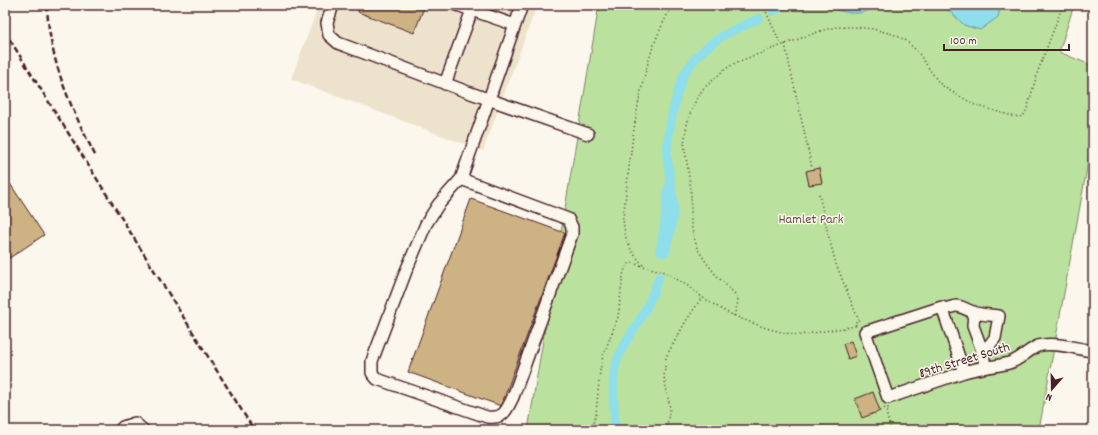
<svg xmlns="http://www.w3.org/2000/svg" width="1098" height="435" font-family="Dekko,sans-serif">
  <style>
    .built { fill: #ede3cc }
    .green { fill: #bae29e; stroke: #828064 }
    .water { fill: #8edeeb; stroke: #73929e }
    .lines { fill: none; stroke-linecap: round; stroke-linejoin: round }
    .canal { stroke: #8edeeb; stroke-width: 9 }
    .building { fill: #cdb383; stroke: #4a1f2b }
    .minor-casing { stroke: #4a1f2b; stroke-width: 14 }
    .path { stroke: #4a1f2b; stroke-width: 1.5; stroke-dasharray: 1 3; stroke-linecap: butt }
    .minor { stroke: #fbf7ec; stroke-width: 11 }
    .rail { stroke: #4a1f2b; stroke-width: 2.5; stroke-dasharray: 6 3; stroke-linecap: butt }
    .labels { text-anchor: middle; stroke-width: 3; stroke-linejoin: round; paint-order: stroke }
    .park-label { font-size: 14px; fill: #665048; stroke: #fbf7ec }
    .street-label { font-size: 14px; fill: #4a1f2b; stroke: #fbf7ec }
  </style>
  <rect width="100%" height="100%" fill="#fbf7ec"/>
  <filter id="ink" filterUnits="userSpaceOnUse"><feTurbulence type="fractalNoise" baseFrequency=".025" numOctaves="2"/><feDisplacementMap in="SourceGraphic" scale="8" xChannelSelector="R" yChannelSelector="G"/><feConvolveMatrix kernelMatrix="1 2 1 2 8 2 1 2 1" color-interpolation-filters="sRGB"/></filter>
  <g filter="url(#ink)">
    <path class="built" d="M 319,5 L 537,5 L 483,151 L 291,79 Z"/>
    <path class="green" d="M 599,5 L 1074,5 L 1059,52 L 1093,66 L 1093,135 L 1039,430 L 528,430 Z"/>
    <path class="water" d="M 824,5 L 876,5 C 862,19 841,12 824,5 Z
      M 943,5 L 1001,5 L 998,17 L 980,30 L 964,25 Z"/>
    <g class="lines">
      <path class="canal" d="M 773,11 L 785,5
        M 660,251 L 665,222 L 668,188
        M 665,253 C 669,236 675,217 673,199 C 671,184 668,169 667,154 C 667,135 677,86 686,71 C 693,61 701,51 711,44 C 724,32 743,27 759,18
        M 615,430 C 615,410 611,388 615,368 C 619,347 633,333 643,314 C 650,303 654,290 659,277"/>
    </g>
    <path class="building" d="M 360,5 L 425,5 L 414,33 L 358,12 Z
      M 819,168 L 822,183 L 809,185 L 806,171 Z
      M 5,176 L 44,235 L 5,261 Z
      M 471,199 L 565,233 L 501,406 L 408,372 Z
      M 851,341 L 856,356 L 848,359 L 843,344 Z
      M 873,392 L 880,411 L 862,418 L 855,399 Z"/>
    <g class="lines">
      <g class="minor-casing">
        <path id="minor" d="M 333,5 L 327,23 L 329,35 L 338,43 L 465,91 L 588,134
          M 457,5 L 515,25 L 522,5
          M 445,84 L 472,10
          M 461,179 L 568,219 L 572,227 L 572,234 L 513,397 C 506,411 504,419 487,417 L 377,379 L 372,373 L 372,361 L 406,271 L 426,224 L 438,205 L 461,179 L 515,25
          M 943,310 C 961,303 957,306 973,312 C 981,315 991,315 999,316 L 995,338 L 983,353 L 985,367
          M 974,312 L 973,326 L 983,353
          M 964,372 L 942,307 L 865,332 L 888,398 L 964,372 C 979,367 994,367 1009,363 C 1020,360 1028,350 1038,346 C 1052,341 1078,349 1093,351
          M 120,430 L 123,427 L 135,423 L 143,430"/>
      </g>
      <path class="path" d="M 763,5 L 781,45
        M 785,44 L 812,168
        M 819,194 L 827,230 L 836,264 L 859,321 L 855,322 L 856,326
        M 643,265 C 628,248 625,241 623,218 C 632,149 636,65 673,5
        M 734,316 L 738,302 L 738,297 L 716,275 L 706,262 L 697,248 L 693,234 L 691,223 L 691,190 L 684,143 L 688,119 L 696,100 L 703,89 L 725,69 L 737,62 L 823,30 L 837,27 L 855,27 L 873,29 L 893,34 L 905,40 L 917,51 L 939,83 L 947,89 L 975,105 L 1012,116 L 1020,117 L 1025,114 L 1027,109 L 1038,71 L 1063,5
        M 884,408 L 885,409 L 888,408 L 887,416 L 891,430
        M 591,430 L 596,414 L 600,370 L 603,356 L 618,317 L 623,275 L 625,269 L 628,264 L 632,263 L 639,265 L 665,272 L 688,286 L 702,297 L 726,312 L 742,319 L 766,328 L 790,334 L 800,335 L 856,326
        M 666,430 L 670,408 L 664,377 L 666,357 L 686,321 L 702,297"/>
      <use href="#minor" class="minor"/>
      <path class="rail" d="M 47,5 C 49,61 71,108 96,157
        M 5,32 L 254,430"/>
    </g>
  </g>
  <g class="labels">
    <g class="park-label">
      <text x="811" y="223">Hamlet Park</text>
    </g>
    <g class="street-label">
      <text transform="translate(964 359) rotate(-17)" y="5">89th Street South</text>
    </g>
  </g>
  <rect width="1098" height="435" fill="none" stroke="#fbf7ec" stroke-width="20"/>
  <rect x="10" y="10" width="1078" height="415" fill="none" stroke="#4a1f2b" stroke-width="1.5" filter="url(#ink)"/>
  <g transform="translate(1052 389) rotate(200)" stroke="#fbf7ec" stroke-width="3" paint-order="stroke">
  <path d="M0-3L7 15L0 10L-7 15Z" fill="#4a1f2b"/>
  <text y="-6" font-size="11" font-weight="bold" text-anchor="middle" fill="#4a1f2b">N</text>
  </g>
  <path d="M944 44v6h125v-6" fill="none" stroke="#4a1f2b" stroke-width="2"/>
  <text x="950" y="44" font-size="12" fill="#4a1f2b" stroke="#fbf7ec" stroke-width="3" paint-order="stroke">100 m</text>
</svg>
